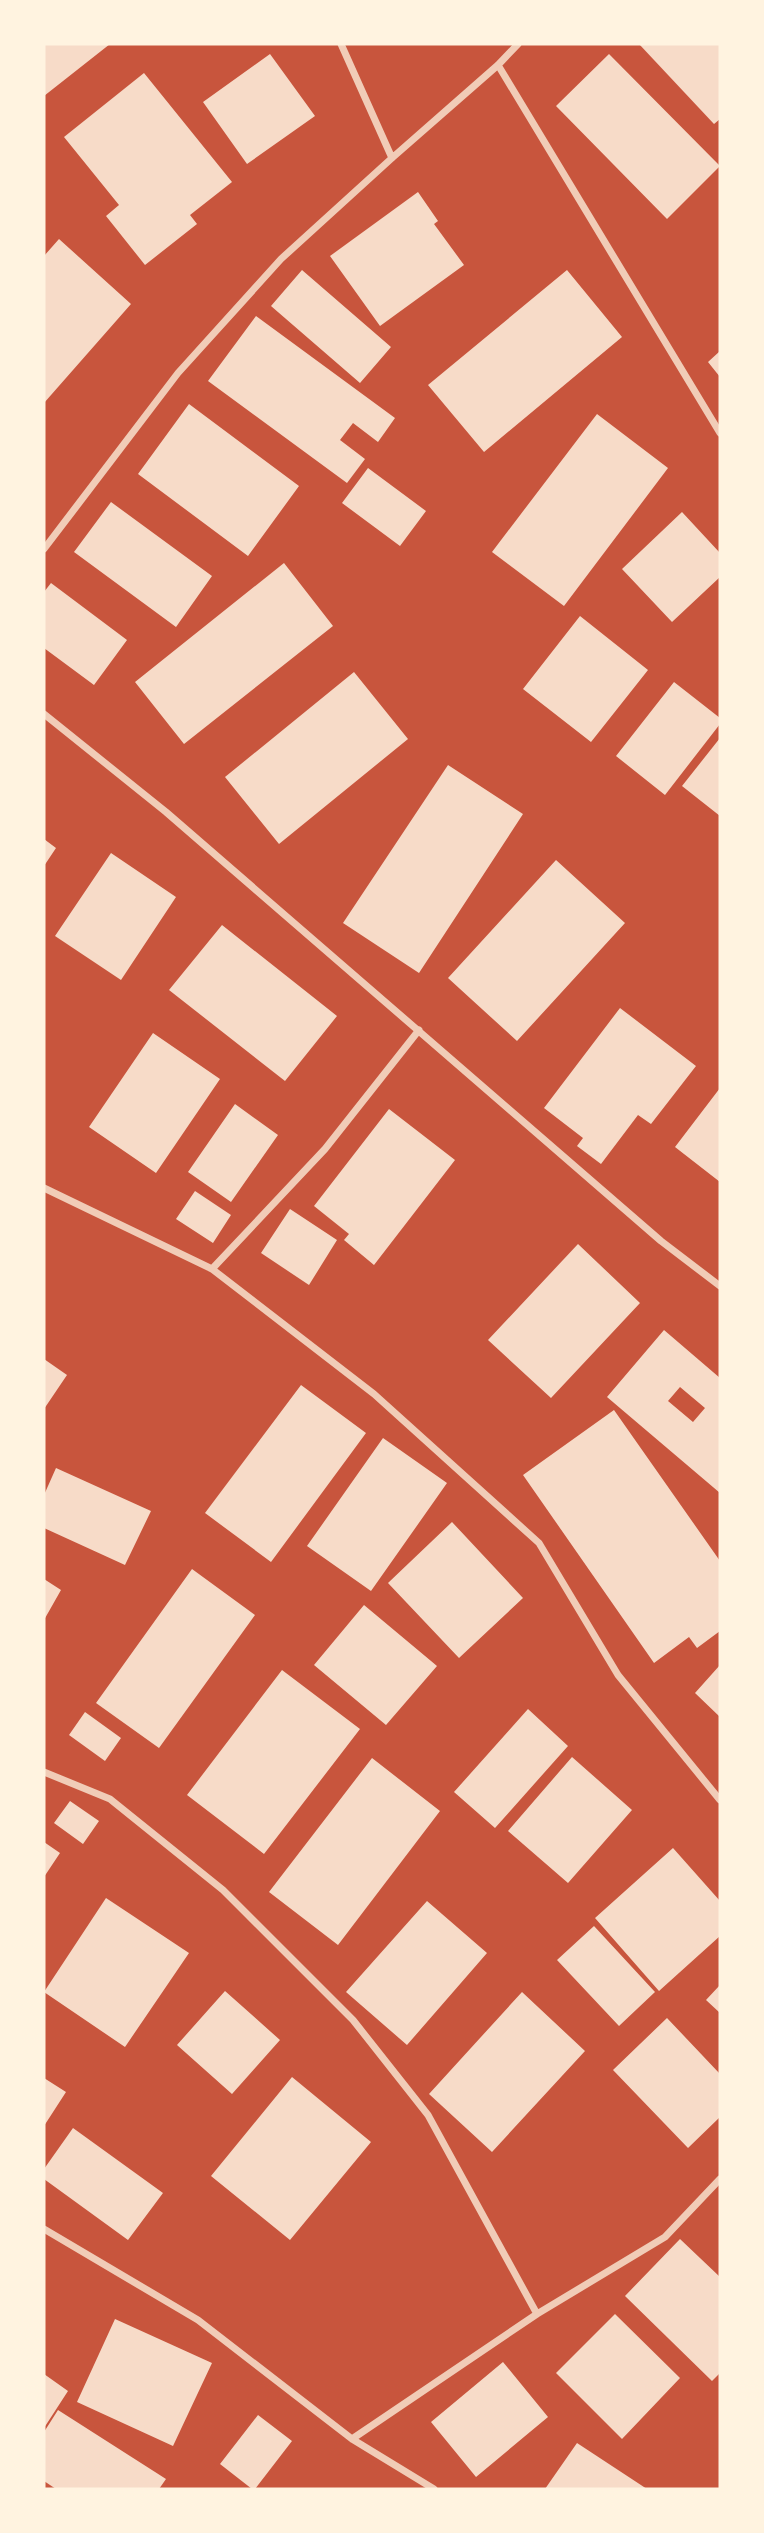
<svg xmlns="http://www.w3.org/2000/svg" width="764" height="2533" font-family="Quicksand,sans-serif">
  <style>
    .building { fill: #f7dbc8; fill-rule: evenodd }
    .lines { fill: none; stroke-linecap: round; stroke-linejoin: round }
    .minor { stroke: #f1ccb7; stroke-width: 7 }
  </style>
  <rect width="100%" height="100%" fill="#c8553d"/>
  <path class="building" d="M 44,44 L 110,44 L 44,96 Z
    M 639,44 L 720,44 L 720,119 L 714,124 Z
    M 270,54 L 315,116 L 247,164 L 203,102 Z
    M 609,54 L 720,166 L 667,219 L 556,106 Z
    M 144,73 L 232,182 L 190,215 L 197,224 L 145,265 L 106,216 L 119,205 L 64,137 Z
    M 418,192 L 438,221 L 434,224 L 464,265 L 380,326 L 330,256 Z
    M 59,239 L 131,304 L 44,403 L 44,256 Z
    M 302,270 L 391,347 L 360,383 L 271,306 Z
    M 567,270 L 622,337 L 484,452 L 428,385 Z
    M 256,316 L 395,418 L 378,442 L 353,423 L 340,440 L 365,459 L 347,483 L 208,381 Z
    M 720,351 L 720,377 L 708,362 Z
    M 189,404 L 299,486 L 248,556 L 138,474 Z
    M 597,414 L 668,468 L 564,606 L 492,552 Z
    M 368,468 L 426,511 L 400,546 L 342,503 Z
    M 111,502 L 212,576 L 176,627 L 74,552 Z
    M 682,512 L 720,553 L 720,577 L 672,622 L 622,569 Z
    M 284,563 L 333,626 L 184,744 L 135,682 Z
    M 51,583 L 127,640 L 94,685 L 44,648 L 44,592 Z
    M 580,616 L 648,670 L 591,742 L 523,689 Z
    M 354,672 L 408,739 L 279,844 L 225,777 Z
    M 674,682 L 720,718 L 720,724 L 665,795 L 616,756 Z
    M 720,738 L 720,816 L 682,786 Z
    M 448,765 L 523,814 L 419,973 L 343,923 Z
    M 44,839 L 56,848 L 44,866 Z
    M 111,853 L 176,897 L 121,980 L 55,936 Z
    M 556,860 L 625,923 L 517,1041 L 448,978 Z
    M 222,925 L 337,1016 L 285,1081 L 169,990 Z
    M 620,1008 L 696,1066 L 651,1124 L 638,1115 L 601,1164 L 577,1146 L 583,1138 L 544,1108 Z
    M 153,1033 L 220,1079 L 156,1173 L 89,1127 Z
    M 720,1088 L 720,1182 L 675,1147 Z
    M 235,1104 L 278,1135 L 231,1202 L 188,1172 Z
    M 389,1109 L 455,1160 L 374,1265 L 344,1240 L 349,1234 L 314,1206 Z
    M 195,1191 L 231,1215 L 213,1243 L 176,1219 Z
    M 290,1209 L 337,1240 L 309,1285 L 261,1253 Z
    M 578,1244 L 640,1303 L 551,1398 L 488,1340 Z
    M 664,1330 L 720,1378 L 720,1493 L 607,1397 ZM 680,1387 L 705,1408 L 693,1422 L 668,1401 Z
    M 44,1359 L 67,1375 L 44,1409 Z
    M 301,1385 L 366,1433 L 271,1562 L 205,1513 Z
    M 614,1410 L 720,1561 L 720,1631 L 697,1648 L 689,1637 L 654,1663 L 523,1475 Z
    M 383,1438 L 447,1483 L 371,1591 L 307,1546 Z
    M 56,1468 L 151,1511 L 125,1565 L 44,1528 L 44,1495 Z
    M 452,1522 L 523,1598 L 459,1658 L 388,1583 Z
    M 192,1569 L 255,1615 L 159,1748 L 96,1703 Z
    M 44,1579 L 61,1590 L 44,1620 Z
    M 364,1605 L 437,1666 L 386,1725 L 314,1665 Z
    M 720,1665 L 720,1717 L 695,1693 Z
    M 282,1670 L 360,1729 L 264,1854 L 187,1795 Z
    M 528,1709 L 568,1746 L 495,1828 L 454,1792 Z
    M 85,1712 L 121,1738 L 105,1761 L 69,1735 Z
    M 572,1757 L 632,1810 L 568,1883 L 508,1831 Z
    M 372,1758 L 440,1811 L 338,1945 L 269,1892 Z
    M 70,1801 L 99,1821 L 83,1844 L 54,1823 Z
    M 44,1842 L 60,1853 L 44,1877 Z
    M 673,1848 L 720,1901 L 720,1936 L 659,1991 L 595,1918 Z
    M 106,1898 L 189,1953 L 125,2047 L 44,1992 Z
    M 427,1901 L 487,1953 L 407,2045 L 346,1992 Z
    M 594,1926 L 655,1992 L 619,2026 L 557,1960 Z
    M 720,1985 L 720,2013 L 706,2000 Z
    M 225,1991 L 280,2040 L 232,2094 L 177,2045 Z
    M 522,1992 L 585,2051 L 492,2152 L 429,2094 Z
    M 667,2018 L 720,2074 L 720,2117 L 688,2148 L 613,2070 Z
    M 292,2077 L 371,2142 L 290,2240 L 211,2176 Z
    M 44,2078 L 66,2092 L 44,2126 Z
    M 73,2128 L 163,2193 L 128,2240 L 44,2179 L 44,2169 Z
    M 680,2239 L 720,2277 L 720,2373 L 712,2381 L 625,2296 Z
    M 615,2314 L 680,2378 L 622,2439 L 556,2373 Z
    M 115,2319 L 212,2363 L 173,2446 L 77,2402 Z
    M 503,2362 L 548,2417 L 476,2477 L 431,2422 Z
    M 44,2374 L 68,2391 L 44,2428 Z
    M 58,2410 L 166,2479 L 159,2489 L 56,2489 L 44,2481 L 44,2432 Z
    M 258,2415 L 292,2441 L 255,2489 L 252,2489 L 220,2464 Z
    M 577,2443 L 647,2489 L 545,2489 Z"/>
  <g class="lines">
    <path class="minor" d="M 341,44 L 392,158
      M 498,65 L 720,433
      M 44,549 L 178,373 L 281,259 L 392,158 L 498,65 L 518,44
      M 44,714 L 166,812 L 661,1241 L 720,1286
      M 44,1188 L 212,1269 L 374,1394 L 539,1543 L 618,1675 L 720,1800
      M 212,1269 L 325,1149 L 419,1030
      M 44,1772 L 110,1799 L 223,1890 L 353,2020 L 428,2115 L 537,2314
      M 44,2229 L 198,2320 L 352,2439 L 434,2489
      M 352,2439 L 537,2314 L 665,2237 L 720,2179"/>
  </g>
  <rect width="764" height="2533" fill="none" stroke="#fff3e0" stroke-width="91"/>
</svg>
